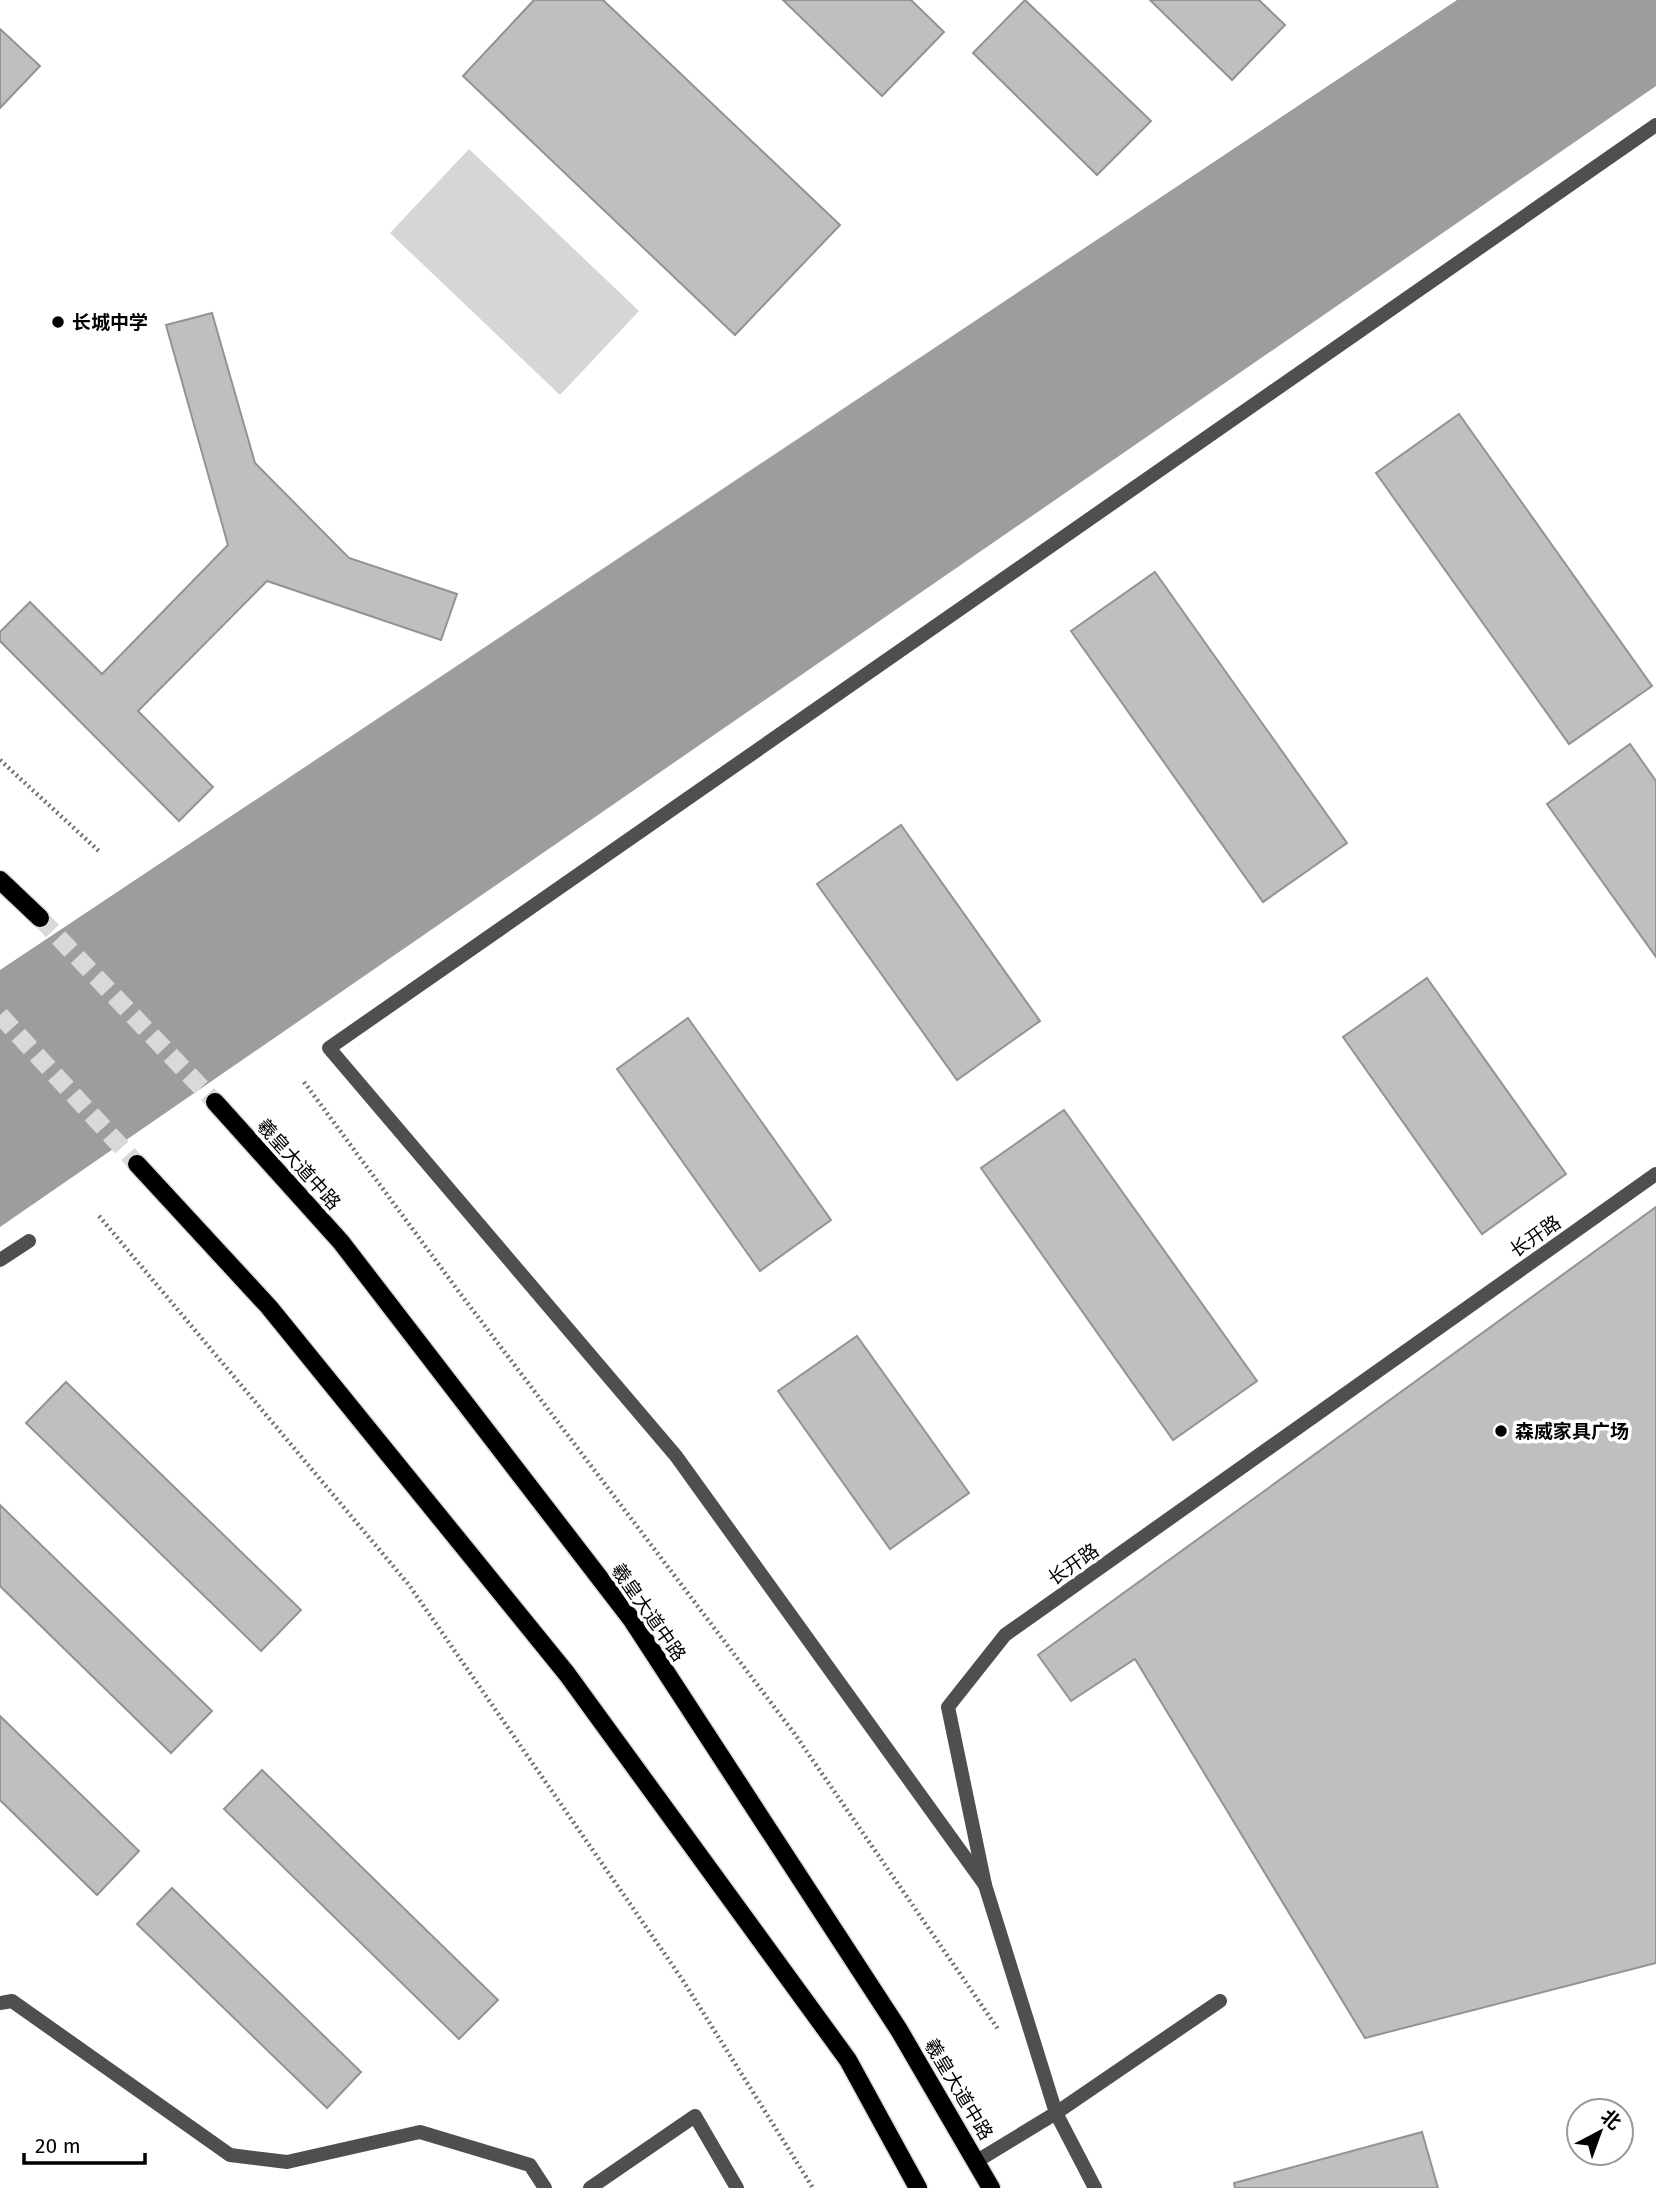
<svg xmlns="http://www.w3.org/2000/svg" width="1656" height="2188" font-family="'Fira Sans','Noto Sans SC',sans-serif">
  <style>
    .green { fill: #d6d6d6 }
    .water { fill: #9d9d9d }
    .building { fill: #bfbfbf; stroke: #939393; stroke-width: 2 }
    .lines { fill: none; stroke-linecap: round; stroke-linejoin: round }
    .primary-tunnel { stroke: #d9d9d9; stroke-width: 18; stroke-dasharray: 18 9; stroke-linecap: butt }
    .primary-casing { stroke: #dbdbdb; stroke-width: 21 }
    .path { stroke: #717171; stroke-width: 4.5; stroke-dasharray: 2 3.5; stroke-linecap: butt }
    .service { stroke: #4f4f4f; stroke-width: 14 }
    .minor { stroke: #4f4f4f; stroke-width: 14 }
    .tertiary { stroke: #4f4f4f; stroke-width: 14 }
    .primary { stroke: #000; stroke-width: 18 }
    .poi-dot { fill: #000; stroke: #fff; stroke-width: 2.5 }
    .labels { text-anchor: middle; stroke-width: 7; stroke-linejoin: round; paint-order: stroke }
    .poi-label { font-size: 19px; font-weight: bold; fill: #000; stroke: #fff; text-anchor: start }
    .street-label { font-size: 19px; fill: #000; stroke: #fff }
  </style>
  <rect width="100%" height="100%" fill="#fff"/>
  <path class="green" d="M 469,149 L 639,311 L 560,395 L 390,233 Z"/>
  <path class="water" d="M 1457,0 L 1656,0 L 1656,86 L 0,1227 L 0,970 Z"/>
  <path class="building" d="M 534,0 L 603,0 L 840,225 L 735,335 L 463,76 Z
    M 783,0 L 911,0 L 944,32 L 882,96 Z
    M 1025,0 L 1151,121 L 1097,175 L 973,53 Z
    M 1150,0 L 1259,0 L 1285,25 L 1232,80 Z
    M 0,29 L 40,66 L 0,108 Z
    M 212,313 L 255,463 L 349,558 L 457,594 L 441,640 L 267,581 L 138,711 L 213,787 L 179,821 L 0,641 L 0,632 L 30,602 L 102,674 L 228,545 L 166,325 Z
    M 1459,414 L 1652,686 L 1569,744 L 1376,473 Z
    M 1155,572 L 1347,843 L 1263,902 L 1071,631 Z
    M 1630,744 L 1656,781 L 1656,957 L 1547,804 Z
    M 901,825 L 1040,1021 L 957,1080 L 817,884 Z
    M 1427,978 L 1566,1174 L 1482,1234 L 1343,1037 Z
    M 688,1018 L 831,1220 L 760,1271 L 617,1069 Z
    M 1064,1110 L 1257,1381 L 1173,1440 L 981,1168 Z
    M 1656,1207 L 1656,1963 L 1365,2038 L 1135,1659 L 1071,1701 L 1038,1655 Z
    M 857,1336 L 969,1493 L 890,1549 L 778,1391 Z
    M 66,1382 L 301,1610 L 261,1651 L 26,1423 Z
    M 0,1505 L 212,1711 L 171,1753 L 0,1586 Z
    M 0,1716 L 139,1851 L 97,1895 L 0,1800 Z
    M 262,1770 L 498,2000 L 459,2039 L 224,1809 Z
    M 172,1888 L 361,2072 L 327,2108 L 137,1924 Z
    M 1422,2132 L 1438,2188 L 1235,2188 L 1234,2183 Z"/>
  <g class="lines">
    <path class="primary-tunnel" d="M 40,918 L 215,1102
      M 0,1015 L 137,1164"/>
    <g class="primary-casing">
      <path id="primary" d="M 0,880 L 40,918
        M 215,1102 L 341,1242 L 632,1620 L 899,2030 L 991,2188
        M 137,1164 L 269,1307 L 567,1674 L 848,2060 L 918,2188"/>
    </g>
    <path class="path" d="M 0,760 L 101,853
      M 304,1082 L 459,1292 L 794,1733 L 998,2029
      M 99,1216 L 409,1585 L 682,1979 L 813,2188"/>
    <path class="service" d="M 1095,2188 L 1056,2113 L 1220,2001"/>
    <path class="minor" d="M 0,1260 L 29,1241
      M 985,1885 L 676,1456 L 329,1048 L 1656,125
      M 0,2003 L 12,2001 L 230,2155 L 287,2162 L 420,2132 L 530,2165 L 545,2188
      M 590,2188 L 695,2116 L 737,2188"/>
    <path class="tertiary" d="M 977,2161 L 1056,2113 L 985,1885 L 948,1707 L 1005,1635 L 1656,1174"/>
    <use href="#primary" class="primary"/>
  </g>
  <g class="poi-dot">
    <circle cx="58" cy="322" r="7"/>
    <circle cx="1501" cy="1431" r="7"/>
  </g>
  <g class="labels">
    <g class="poi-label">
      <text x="72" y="329">长城中学</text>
      <text x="1515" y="1438">森威家具广场</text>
    </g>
    <g class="street-label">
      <text transform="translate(299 1164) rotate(48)" y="7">羲皇大道中路</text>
      <text transform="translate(1535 1236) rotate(-35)" y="7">长开路</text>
      <text transform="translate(1073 1564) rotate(-35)" y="7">长开路</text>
      <text transform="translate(649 1612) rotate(55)" y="7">羲皇大道中路</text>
      <text transform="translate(959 2089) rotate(59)" y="7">羲皇大道中路</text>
    </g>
  </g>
  <g transform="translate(1600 2132) rotate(41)"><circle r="33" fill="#ffffff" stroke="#999999" stroke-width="2"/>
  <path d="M0-5L12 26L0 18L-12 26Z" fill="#000000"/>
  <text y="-10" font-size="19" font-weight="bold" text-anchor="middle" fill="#000000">北</text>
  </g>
  <path d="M24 2153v10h121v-10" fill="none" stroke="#000000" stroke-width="3.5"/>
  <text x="35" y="2153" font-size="21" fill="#000000" stroke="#ffffff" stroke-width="5" paint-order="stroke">20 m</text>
</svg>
